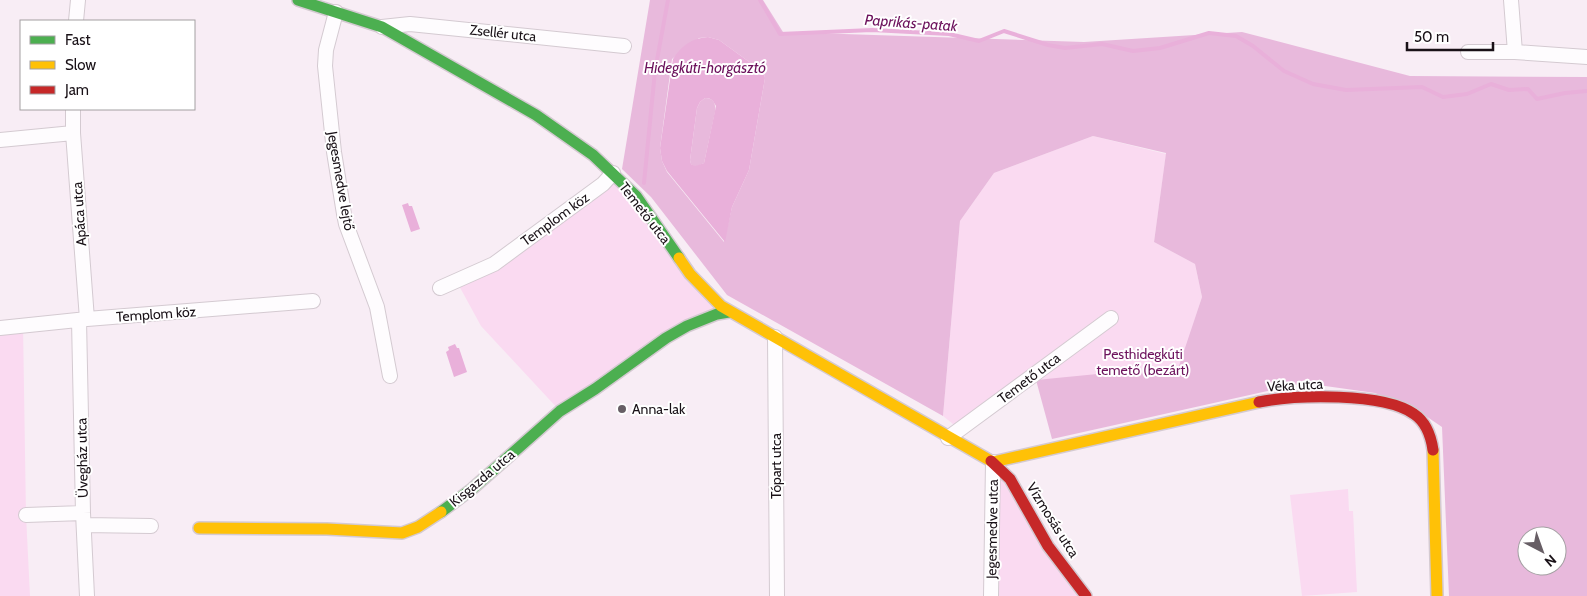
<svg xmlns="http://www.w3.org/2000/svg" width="1587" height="596" font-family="Cabin,sans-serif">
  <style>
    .green { fill: #fadaf1 }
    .forest { fill: #e8b9dc; fill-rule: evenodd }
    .water { fill: #e9b0da; fill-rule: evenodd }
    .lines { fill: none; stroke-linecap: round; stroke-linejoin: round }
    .stream { stroke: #e9b0da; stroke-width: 4 }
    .street-casing { stroke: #d4cad1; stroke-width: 16 }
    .fast-casing { stroke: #d4cad1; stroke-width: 14 }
    .slow-casing { stroke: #d4cad1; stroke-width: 14 }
    .jam-casing { stroke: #d4cad1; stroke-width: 14 }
    .street { stroke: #fefcfe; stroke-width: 14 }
    .fast { stroke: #4caf50; stroke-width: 11 }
    .slow { stroke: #ffc107; stroke-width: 11 }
    .jam { stroke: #c62828; stroke-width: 11 }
    .poi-dot { fill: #675e65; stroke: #fff; stroke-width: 2 }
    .labels { text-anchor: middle; stroke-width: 4; stroke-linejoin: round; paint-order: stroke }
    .street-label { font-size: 14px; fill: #191117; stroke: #fff }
    .park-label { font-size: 14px; fill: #6d135d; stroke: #fff }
    .poi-label { font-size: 14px; fill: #191117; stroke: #fff; text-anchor: start }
    .water-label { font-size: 15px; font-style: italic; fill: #6c115c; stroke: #fff }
  </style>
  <rect width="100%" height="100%" fill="#f8edf5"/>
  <path class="green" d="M 1093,136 L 1166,154 L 1154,242 L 1195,264 L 1202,297 L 1191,331 L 1236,395 L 1047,379 L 1036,380 L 963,432 L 943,416 L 960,221 L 994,173 Z
    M 613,173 L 721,306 L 560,411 L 481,326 L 457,282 Z
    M 23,325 L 26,515 L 30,596 L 0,596 L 0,328 Z
    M 994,468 L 1077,596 L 993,596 Z
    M 1348,489 L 1349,511 L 1353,511 L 1357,592 L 1302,596 L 1290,495 Z"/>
  <path class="forest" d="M 650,0 L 763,0 L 783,32 L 1084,42 L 1242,32 L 1410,76 L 1587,77 L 1587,596 L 1449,596 L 1442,427 L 1417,410 L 1375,393 L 1304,383 L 1052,439 L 1036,380 L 1179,366 L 1202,297 L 1195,264 L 1154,242 L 1166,153 L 1093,136 L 994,173 L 960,221 L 943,416 L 727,295 L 651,197 L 622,169 ZM 708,37 L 719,40 L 759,69 L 764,74 L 765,78 L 749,170 L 732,207 L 724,242 L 667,172 L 662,161 L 660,148 L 672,59 L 699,38 ZM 1527,536 L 1557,536 L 1557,566 L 1527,566 Z
    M 705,98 C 714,98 716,104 715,112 L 704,163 L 695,167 L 691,164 L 690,160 L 697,108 L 700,102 Z"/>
  <path class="water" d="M 708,37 L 719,40 L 759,69 L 764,74 L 765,78 L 749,170 L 732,207 L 725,242 L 667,171 L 662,161 L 660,148 L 673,59 C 682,45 692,38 708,37 ZM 705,98 C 712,98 713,101 716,106 L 704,163 L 695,166 L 691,164 L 690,160 L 697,108 L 700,102 Z
    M 408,203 L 409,206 L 412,206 L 420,229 L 411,232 L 402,205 Z
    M 455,344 L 457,348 L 459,348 L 467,372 L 454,377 L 446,352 L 449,350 L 448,347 Z"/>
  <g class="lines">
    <path class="stream" d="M 760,0 L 780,34 L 872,30 L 949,34 L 979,41 L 1004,31 L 1048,45 L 1065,48 L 1102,44 L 1133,51 L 1160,48 L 1209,33 L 1236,36 L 1253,46 L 1284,71 L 1313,84 L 1346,90 L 1422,87 L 1443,97 L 1467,94 L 1491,84 L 1509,90 L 1528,89 L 1537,99 L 1565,93 L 1587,91
      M 644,183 L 655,71 L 668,0"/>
    <g class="street-casing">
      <path id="street" d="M 1511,0 L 1515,52
        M 336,12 L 326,50 L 325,66 L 334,152 L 344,214 L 346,224 L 377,307 L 390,376
        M 76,21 L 78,0
        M 382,27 L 410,24 L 624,46
        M 1468,52 L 1515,52 L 1587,57
        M 73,109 L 73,133 L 87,319
        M 0,140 L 73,133
        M 440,288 L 494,264 L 603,184 L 613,173
        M 79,320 L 83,513 L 87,596
        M 0,328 L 87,319 L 313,301
        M 775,337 L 777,596
        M 948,438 L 1111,318
        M 26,515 L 83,513
        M 84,525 L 151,526
        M 991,596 L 993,462"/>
    </g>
    <g class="fast-casing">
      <path id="fast" d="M 298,0 L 382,27 L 536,115 L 593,155 L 636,196 L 679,258
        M 441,512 L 472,489 L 560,411 L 595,389 L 666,338 L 687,326 L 717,314 L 729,312"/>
    </g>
    <g class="slow-casing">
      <path id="slow" d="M 679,258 L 690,274 L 721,306 L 991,461
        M 1433,450 L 1437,596
        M 993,462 L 1259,402
        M 199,528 L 327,529 L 402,533 L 418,527 L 441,512"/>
    </g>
    <g class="jam-casing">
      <path id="jam" d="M 1259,402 C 1296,395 1383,392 1414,414 C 1426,422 1431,436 1433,450
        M 991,461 L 1010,479 L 1048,546 L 1086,596"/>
    </g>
    <use href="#street" class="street"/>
    <use href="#fast" class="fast"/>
    <use href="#slow" class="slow"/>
    <use href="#jam" class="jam"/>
  </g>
  <circle class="poi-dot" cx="622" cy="409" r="5"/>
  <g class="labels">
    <g class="street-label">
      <text transform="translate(503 33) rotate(6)" y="5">Zsellér utca</text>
      <text transform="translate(341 181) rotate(80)" y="5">Jegesmedve lejtő</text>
      <text transform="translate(645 213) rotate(52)" y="5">Temető utca</text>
      <text transform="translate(79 214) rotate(-94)" y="5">Apáca utca</text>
      <text transform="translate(555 219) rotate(-36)" y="5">Templom köz</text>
      <text transform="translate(156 314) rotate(-4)" y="5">Templom köz</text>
      <text transform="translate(1029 378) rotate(-37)" y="5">Temető utca</text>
      <text transform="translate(1295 385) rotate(-3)" y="5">Véka utca</text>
      <text transform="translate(82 458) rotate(-91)" y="5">Üvegház utca</text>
      <text transform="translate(776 466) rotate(-90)" y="5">Tópart utca</text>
      <text transform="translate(482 478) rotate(-40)" y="5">Kisgazda utca</text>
      <text transform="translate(1053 520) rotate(58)" y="5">Vízmosás utca</text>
      <text transform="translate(992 529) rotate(-89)" y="5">Jegesmedve utca</text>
    </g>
    <g class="park-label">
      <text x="1143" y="359">Pesthidegkúti<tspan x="1143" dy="16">temető (bezárt)</tspan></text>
    </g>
    <g class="poi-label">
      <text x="632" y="414">Anna-lak</text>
    </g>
    <g class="water-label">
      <text transform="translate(911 23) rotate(4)" y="5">Paprikás-patak</text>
      <text x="705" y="73">Hidegkúti-horgásztó</text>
    </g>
  </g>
  <rect x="20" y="20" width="175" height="90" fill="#ffffff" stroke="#a3a0a2"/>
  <rect x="30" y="36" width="25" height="8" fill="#4caf50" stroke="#a3a0a2"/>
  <text x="65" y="45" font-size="15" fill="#191117">Fast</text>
  <rect x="30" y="61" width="25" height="8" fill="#ffc107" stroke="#a3a0a2"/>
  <text x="65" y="70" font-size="15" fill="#191117">Slow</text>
  <rect x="30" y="86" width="25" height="8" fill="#c62828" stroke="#a3a0a2"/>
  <text x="65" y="95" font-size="15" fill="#191117">Jam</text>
  <g transform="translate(1542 551) rotate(139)"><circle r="24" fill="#ffffff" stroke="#a3a0a2"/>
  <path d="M0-4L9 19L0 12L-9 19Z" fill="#675e65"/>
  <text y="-8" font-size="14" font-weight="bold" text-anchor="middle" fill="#191117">N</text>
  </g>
  <path d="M1407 42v8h86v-8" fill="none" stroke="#191117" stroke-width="2.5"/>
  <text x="1414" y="42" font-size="15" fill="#191117" stroke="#ffffff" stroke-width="4" paint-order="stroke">50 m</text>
</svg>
